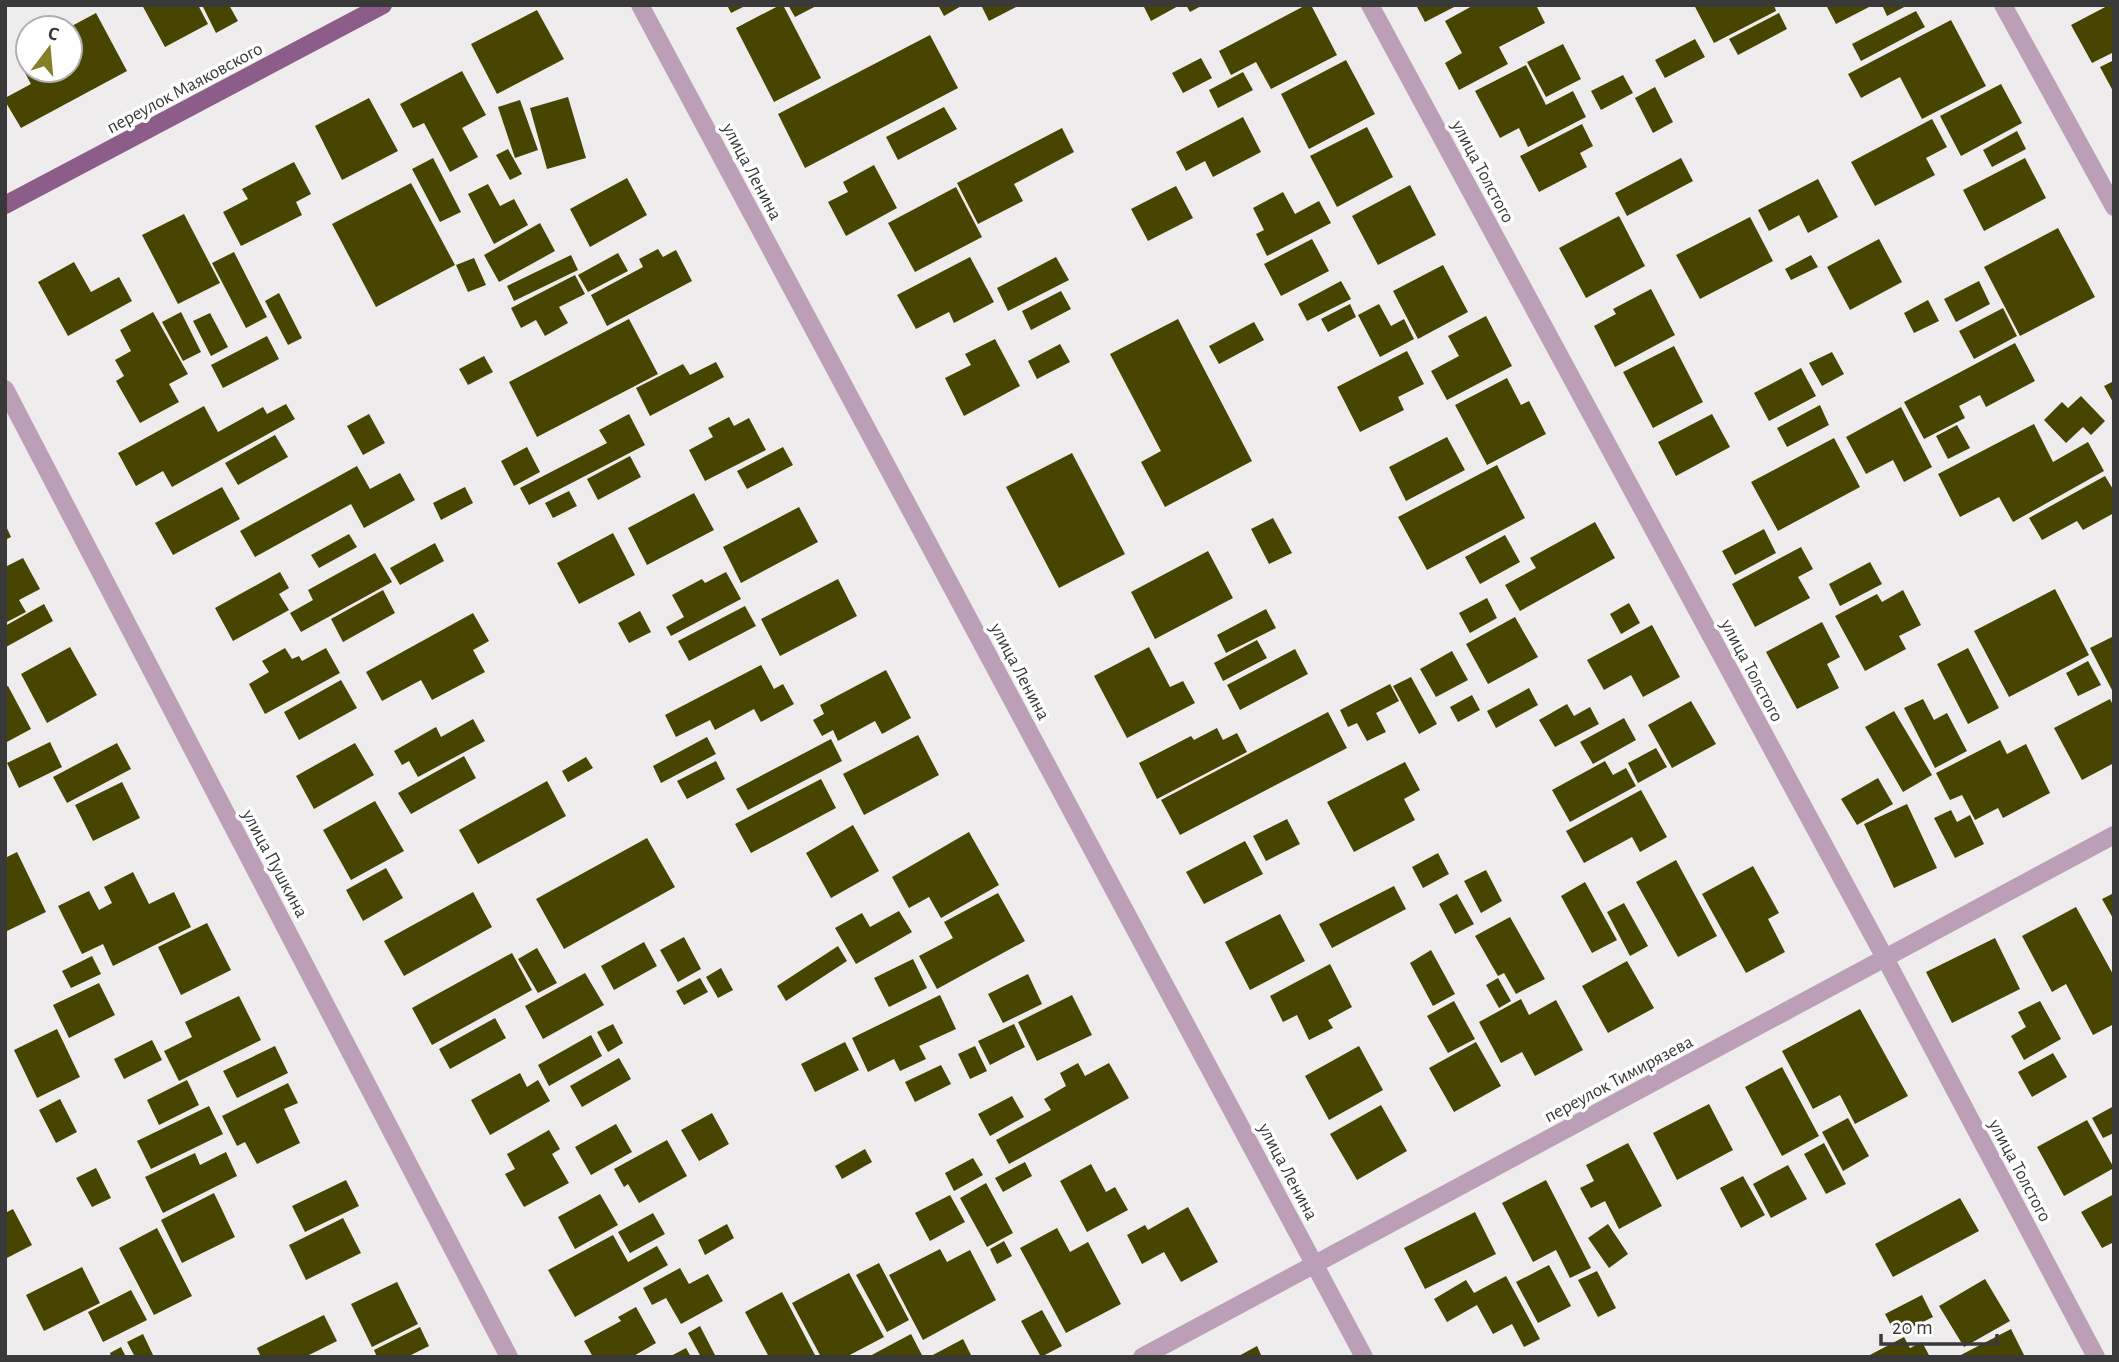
<svg xmlns="http://www.w3.org/2000/svg" width="2119" height="1362" font-family="'Alegreya Sans',sans-serif">
  <style>
    .building { fill: #484500 }
    .lines { fill: none; stroke-linecap: round; stroke-linejoin: round }
    .minor { stroke: #ba9fb7; stroke-width: 18 }
    .major { stroke: #8d5d89; stroke-width: 18 }
    .labels { text-anchor: middle; stroke-width: 7; stroke-linejoin: round; paint-order: stroke }
    .street-label { font-size: 19px; fill: #3a393a; stroke: #fff }
  </style>
  <rect width="100%" height="100%" fill="#efecee"/>
  <path class="building" d="M 142,5 L 198,5 L 208,24 L 165,47 Z
    M 202,5 L 229,5 L 238,21 L 216,33 Z
    M 727,5 L 747,5 L 731,13 Z
    M 780,5 L 783,5 L 821,78 L 774,102 L 736,28 Z
    M 788,5 L 818,5 L 795,17 Z
    M 938,5 L 963,5 L 944,16 Z
    M 985,5 L 1020,5 L 989,21 L 982,7 Z
    M 1143,5 L 1180,5 L 1151,21 Z
    M 1186,5 L 1203,5 L 1190,12 Z
    M 1306,5 L 1311,5 L 1337,55 L 1271,89 L 1256,62 L 1231,75 L 1219,51 Z
    M 1416,5 L 1458,5 L 1425,22 Z
    M 1474,5 L 1536,5 L 1545,23 L 1499,47 L 1508,64 L 1459,90 L 1445,63 L 1462,53 L 1445,21 Z
    M 1694,5 L 1774,5 L 1776,11 L 1714,43 Z
    M 1826,5 L 1873,5 L 1836,24 Z
    M 1882,5 L 1908,5 L 1887,16 Z
    M 2109,5 L 2114,5 L 2114,52 L 2092,63 L 2071,25 Z
    M 537,10 L 564,59 L 497,94 L 471,44 Z
    M 1916,11 L 1925,27 L 1861,61 L 1852,44 Z
    M 96,13 L 127,71 L 21,128 L 5,101 L 5,98 L 31,84 L 16,56 L 28,49 L 28,70 L 70,70 L 70,27 Z
    M 1779,13 L 1787,29 L 1738,55 L 1729,39 Z
    M 1951,20 L 1986,86 L 1922,119 L 1900,77 L 1861,98 L 1848,74 Z
    M 930,35 L 958,88 L 805,168 L 778,114 Z
    M 1695,39 L 1705,57 L 1665,78 L 1655,60 Z
    M 1563,44 L 1581,79 L 1546,97 L 1527,62 Z
    M 1201,58 L 1212,78 L 1183,93 L 1172,73 Z
    M 1346,60 L 1375,114 L 1309,149 L 1281,94 Z
    M 2114,60 L 2114,93 L 2100,67 Z
    M 1526,65 L 1546,105 L 1573,91 L 1586,117 L 1528,147 L 1519,128 L 1500,138 L 1475,91 Z
    M 462,71 L 486,115 L 462,128 L 478,157 L 450,172 L 424,123 L 413,128 L 400,104 Z
    M 1243,72 L 1253,90 L 1218,108 L 1209,90 Z
    M 1623,75 L 1633,93 L 1601,110 L 1591,91 Z
    M 2001,84 L 2022,123 L 1961,156 L 1940,116 Z
    M 1655,87 L 1673,122 L 1653,133 L 1635,98 Z
    M 568,97 L 586,158 L 547,169 L 530,108 Z
    M 369,98 L 398,151 L 342,180 L 315,126 Z
    M 520,100 L 538,150 L 515,158 L 498,107 Z
    M 944,107 L 957,129 L 898,160 L 886,137 Z
    M 1243,117 L 1261,152 L 1213,177 L 1205,161 L 1186,171 L 1176,152 Z
    M 1932,119 L 1947,147 L 1926,158 L 1935,175 L 1875,206 L 1851,162 Z
    M 1582,124 L 1593,146 L 1580,153 L 1587,167 L 1539,192 L 1520,156 Z
    M 1367,127 L 1393,177 L 1337,207 L 1310,156 Z
    M 1062,128 L 1074,152 L 1014,184 L 1023,201 L 978,224 L 957,183 Z
    M 2017,131 L 2026,149 L 1992,167 L 1983,150 Z
    M 508,149 L 522,174 L 510,180 L 496,155 Z
    M 433,158 L 461,212 L 440,222 L 412,169 Z
    M 1681,158 L 1693,181 L 1627,216 L 1615,193 Z
    M 2025,158 L 2046,198 L 1984,231 L 1963,190 Z
    M 294,162 L 311,194 L 296,202 L 302,215 L 241,246 L 223,212 L 248,199 L 242,189 Z
    M 874,165 L 897,208 L 846,236 L 828,202 L 848,192 L 843,182 Z
    M 627,178 L 647,215 L 590,247 L 570,209 Z
    M 1818,179 L 1838,217 L 1808,233 L 1799,215 L 1769,231 L 1758,210 Z
    M 411,183 L 455,265 L 376,307 L 332,224 Z
    M 488,184 L 500,206 L 514,199 L 528,225 L 494,244 L 468,194 Z
    M 1410,185 L 1436,235 L 1378,265 L 1352,216 Z
    M 1176,186 L 1193,218 L 1148,241 L 1131,209 Z
    M 956,187 L 982,237 L 915,272 L 888,223 Z
    M 1283,192 L 1295,214 L 1319,201 L 1331,223 L 1267,256 L 1256,234 L 1264,230 L 1253,208 Z
    M 184,214 L 220,283 L 178,304 L 142,235 Z
    M 1619,216 L 1645,266 L 1586,298 L 1559,248 Z
    M 1750,217 L 1773,261 L 1700,299 L 1676,255 Z
    M 540,223 L 555,251 L 499,282 L 484,255 Z
    M 2058,228 L 2095,297 L 2020,336 L 1984,267 Z
    M 1312,239 L 1329,271 L 1281,296 L 1264,264 Z
    M 1879,239 L 1902,282 L 1850,310 L 1827,267 Z
    M 658,249 L 663,257 L 676,250 L 692,281 L 607,326 L 591,295 L 643,267 L 639,259 Z
    M 234,252 L 267,317 L 246,328 L 212,263 Z
    M 618,253 L 628,271 L 588,292 L 578,275 Z
    M 571,255 L 578,270 L 514,301 L 507,286 Z
    M 1811,255 L 1818,267 L 1791,280 L 1785,269 Z
    M 970,257 L 994,302 L 954,323 L 949,312 L 916,329 L 897,295 Z
    M 1056,257 L 1069,280 L 1008,311 L 997,288 Z
    M 474,258 L 486,285 L 468,292 L 456,265 Z
    M 74,262 L 91,292 L 119,277 L 132,301 L 68,336 L 38,282 Z
    M 1443,265 L 1468,312 L 1418,339 L 1393,291 Z
    M 575,275 L 585,294 L 559,307 L 568,323 L 545,336 L 536,320 L 521,328 L 511,308 Z
    M 1341,281 L 1351,299 L 1307,321 L 1298,304 Z
    M 1979,281 L 1990,304 L 1956,322 L 1944,299 Z
    M 1651,289 L 1675,335 L 1615,367 L 1594,326 L 1616,314 L 1613,309 Z
    M 1061,291 L 1071,309 L 1031,330 L 1022,311 Z
    M 279,293 L 302,338 L 288,345 L 265,301 Z
    M 1928,300 L 1939,321 L 1914,333 L 1904,313 Z
    M 1350,304 L 1356,317 L 1328,332 L 1321,319 Z
    M 1379,304 L 1391,326 L 1404,319 L 1414,339 L 1380,357 L 1358,315 Z
    M 2003,308 L 2017,336 L 1974,359 L 1959,331 Z
    M 153,312 L 188,374 L 169,384 L 179,402 L 140,423 L 116,381 L 124,376 L 115,360 L 131,351 L 120,330 Z
    M 181,312 L 201,352 L 183,361 L 162,322 Z
    M 210,313 L 228,347 L 211,356 L 193,321 Z
    M 1486,316 L 1512,366 L 1447,400 L 1431,371 L 1459,356 L 1448,336 Z
    M 629,319 L 658,374 L 537,437 L 509,382 Z
    M 1178,319 L 1252,461 L 1165,507 L 1141,462 L 1161,451 L 1110,354 Z
    M 1254,322 L 1264,340 L 1219,364 L 1209,346 Z
    M 267,336 L 279,359 L 223,388 L 211,365 Z
    M 995,339 L 1020,386 L 964,416 L 945,378 L 971,365 L 965,354 Z
    M 2015,343 L 2035,381 L 1986,407 L 1980,395 L 1959,406 L 1965,418 L 1924,439 L 1904,402 Z
    M 1060,344 L 1070,362 L 1037,379 L 1028,361 Z
    M 1674,346 L 1703,402 L 1653,428 L 1623,372 Z
    M 1407,351 L 1424,384 L 1398,397 L 1404,410 L 1360,432 L 1337,387 Z
    M 1832,352 L 1844,374 L 1822,386 L 1809,363 Z
    M 484,356 L 493,372 L 468,385 L 459,369 Z
    M 716,362 L 724,377 L 650,416 L 636,388 L 683,364 L 690,375 Z
    M 1801,368 L 1816,396 L 1769,421 L 1754,393 Z
    M 1507,378 L 1521,405 L 1529,401 L 1546,434 L 1487,465 L 1455,405 Z
    M 2114,381 L 2114,404 L 2104,386 Z
    M 2081,396 L 2105,421 L 2091,435 L 2083,427 L 2066,443 L 2044,420 L 2062,402 L 2068,408 Z
    M 286,404 L 295,419 L 172,487 L 163,471 L 136,486 L 118,453 L 204,406 L 218,432 L 263,407 L 267,414 Z
    M 1820,405 L 1829,425 L 1787,447 L 1777,428 Z
    M 1901,407 L 1932,467 L 1904,482 L 1893,460 L 1866,474 L 1846,437 Z
    M 369,414 L 385,443 L 363,455 L 347,426 Z
    M 629,414 L 645,445 L 529,505 L 520,488 L 607,443 L 599,430 Z
    M 1712,414 L 1730,447 L 1676,476 L 1658,442 Z
    M 729,417 L 734,426 L 749,418 L 766,450 L 705,481 L 689,450 L 713,437 L 708,428 Z
    M 2034,424 L 2053,462 L 2088,442 L 2104,471 L 2013,522 L 1999,497 L 1960,517 L 1938,474 Z
    M 1957,425 L 1970,448 L 1948,459 L 1936,436 Z
    M 275,435 L 288,457 L 238,485 L 225,463 Z
    M 1447,437 L 1465,470 L 1406,501 L 1389,467 Z
    M 1834,438 L 1860,487 L 1778,531 L 1751,482 Z
    M 527,447 L 540,472 L 514,486 L 501,461 Z
    M 783,447 L 793,465 L 747,489 L 737,471 Z
    M 1072,453 L 1125,554 L 1059,588 L 1006,487 Z
    M 630,456 L 641,477 L 598,500 L 587,479 Z
    M 1497,465 L 1525,518 L 1427,570 L 1398,517 Z
    M 357,466 L 370,489 L 400,473 L 415,500 L 364,528 L 351,504 L 255,557 L 240,531 Z
    M 2105,476 L 2114,491 L 2114,513 L 2083,530 L 2077,521 L 2042,540 L 2029,518 Z
    M 222,487 L 240,519 L 173,555 L 155,523 Z
    M 465,487 L 473,503 L 441,520 L 433,503 Z
    M 569,491 L 577,506 L 553,518 L 545,503 Z
    M 694,493 L 714,530 L 647,565 L 628,528 Z
    M 799,507 L 818,542 L 741,583 L 723,547 Z
    M 1273,518 L 1292,553 L 1269,564 L 1251,529 Z
    M 1595,522 L 1615,558 L 1520,611 L 1505,585 L 1536,568 L 1530,558 Z
    M 5,524 L 11,537 L 5,540 Z
    M 1764,529 L 1776,553 L 1735,575 L 1722,551 Z
    M 613,533 L 635,575 L 579,604 L 557,563 Z
    M 349,534 L 357,547 L 319,568 L 311,555 Z
    M 1505,535 L 1520,562 L 1480,584 L 1465,557 Z
    M 435,543 L 444,561 L 400,585 L 390,568 Z
    M 1801,547 L 1813,569 L 1798,577 L 1810,598 L 1755,627 L 1732,584 Z
    M 1208,551 L 1233,598 L 1155,639 L 1131,592 Z
    M 375,553 L 392,582 L 301,632 L 290,613 L 313,600 L 308,590 Z
    M 23,558 L 40,589 L 19,600 L 26,612 L 5,623 L 5,567 Z
    M 1870,562 L 1882,584 L 1840,606 L 1829,584 Z
    M 280,572 L 289,588 L 279,594 L 289,610 L 233,641 L 215,608 Z
    M 726,572 L 741,599 L 671,636 L 666,627 L 684,617 L 672,595 L 702,579 L 705,583 Z
    M 838,579 L 857,616 L 780,656 L 761,619 Z
    M 2055,589 L 2089,655 L 2009,697 L 1974,631 Z
    M 383,590 L 395,613 L 343,642 L 331,619 Z
    M 1903,590 L 1921,625 L 1899,636 L 1906,649 L 1865,671 L 1835,616 L 1877,594 L 1882,602 Z
    M 1487,598 L 1497,618 L 1470,633 L 1459,613 Z
    M 1629,603 L 1640,623 L 1621,634 L 1610,614 Z
    M 44,604 L 53,621 L 6,647 L 5,626 Z
    M 745,606 L 756,626 L 689,661 L 678,641 Z
    M 1266,609 L 1276,628 L 1226,653 L 1217,635 Z
    M 640,611 L 651,632 L 629,643 L 618,623 Z
    M 473,613 L 489,641 L 473,650 L 485,672 L 432,700 L 421,680 L 382,701 L 366,672 Z
    M 1515,617 L 1538,657 L 1488,684 L 1466,644 Z
    M 1822,622 L 1840,657 L 1827,664 L 1839,688 L 1797,709 L 1766,652 Z
    M 1652,625 L 1680,677 L 1643,697 L 1631,675 L 1604,690 L 1587,660 Z
    M 2114,636 L 2114,689 L 2112,690 L 2090,648 Z
    M 1257,640 L 1267,658 L 1223,681 L 1214,663 Z
    M 70,647 L 97,695 L 47,723 L 21,674 Z
    M 1149,647 L 1170,687 L 1183,681 L 1195,703 L 1127,738 L 1094,676 Z
    M 285,648 L 292,659 L 299,656 L 302,661 L 326,648 L 340,673 L 265,714 L 249,684 L 269,672 L 262,661 Z
    M 1968,648 L 1999,708 L 1968,724 L 1937,664 Z
    M 1295,649 L 1308,674 L 1240,710 L 1227,685 Z
    M 1452,651 L 1468,680 L 1436,697 L 1420,669 Z
    M 2088,661 L 2101,685 L 2078,696 L 2066,673 Z
    M 761,665 L 774,689 L 783,684 L 794,704 L 761,722 L 754,709 L 715,730 L 710,720 L 676,737 L 665,715 Z
    M 886,670 L 911,718 L 882,734 L 875,721 L 838,741 L 833,730 L 822,736 L 813,720 L 824,714 L 820,705 Z
    M 1411,677 L 1437,724 L 1419,734 L 1393,686 Z
    M 341,680 L 357,708 L 299,740 L 284,712 Z
    M 1390,684 L 1399,701 L 1376,713 L 1386,732 L 1367,741 L 1357,723 L 1348,727 L 1340,710 Z
    M 8,686 L 31,729 L 5,743 L 5,687 Z
    M 1529,688 L 1538,705 L 1496,728 L 1487,711 Z
    M 1472,695 L 1480,710 L 1458,722 L 1450,707 Z
    M 1923,699 L 1934,720 L 1947,713 L 1967,751 L 1935,768 L 1904,708 Z
    M 2110,699 L 2114,707 L 2114,763 L 2082,780 L 2054,728 Z
    M 1691,701 L 1716,744 L 1672,768 L 1648,725 Z
    M 1567,704 L 1574,716 L 1590,707 L 1599,724 L 1555,747 L 1539,720 Z
    M 1894,711 L 1932,775 L 1903,792 L 1865,727 Z
    M 1328,712 L 1347,748 L 1180,835 L 1161,800 Z
    M 1624,718 L 1636,740 L 1593,764 L 1580,742 Z
    M 473,719 L 485,741 L 418,777 L 409,761 L 402,765 L 394,751 L 436,727 L 441,737 Z
    M 1217,728 L 1223,740 L 1237,733 L 1247,752 L 1157,799 L 1139,763 L 1191,736 L 1194,740 Z
    M 918,735 L 939,775 L 864,815 L 843,774 Z
    M 707,737 L 716,754 L 661,783 L 653,766 Z
    M 831,739 L 842,761 L 748,810 L 736,789 Z
    M 2000,740 L 2007,754 L 2026,744 L 2050,793 L 2003,818 L 1998,808 L 1975,820 L 1962,795 L 1950,800 L 1936,773 Z
    M 50,742 L 62,767 L 19,788 L 7,763 Z
    M 117,743 L 131,769 L 67,803 L 53,777 Z
    M 355,743 L 374,775 L 314,809 L 296,776 Z
    M 1656,748 L 1667,767 L 1638,783 L 1628,763 Z
    M 464,756 L 476,778 L 411,814 L 398,793 Z
    M 586,757 L 593,768 L 568,782 L 562,771 Z
    M 716,761 L 725,779 L 687,799 L 677,781 Z
    M 1605,761 L 1613,775 L 1626,768 L 1636,786 L 1570,822 L 1552,790 Z
    M 1405,762 L 1420,790 L 1404,799 L 1415,820 L 1354,852 L 1327,802 Z
    M 1878,778 L 1893,804 L 1857,825 L 1841,799 Z
    M 821,779 L 836,808 L 751,853 L 735,824 Z
    M 547,781 L 566,816 L 478,864 L 459,830 Z
    M 122,782 L 140,818 L 93,841 L 75,805 Z
    M 1641,790 L 1667,837 L 1640,852 L 1632,837 L 1584,863 L 1566,831 Z
    M 375,801 L 404,851 L 351,880 L 323,830 Z
    M 1907,804 L 1937,868 L 1894,888 L 1864,824 Z
    M 1951,810 L 1957,822 L 1970,815 L 1984,844 L 1955,858 L 1934,818 Z
    M 1287,819 L 1300,844 L 1266,861 L 1253,836 Z
    M 853,825 L 879,871 L 831,898 L 806,853 Z
    M 969,832 L 999,885 L 941,918 L 929,897 L 909,908 L 892,877 Z
    M 647,838 L 675,887 L 564,949 L 536,899 Z
    M 1245,841 L 1263,874 L 1204,904 L 1186,872 Z
    M 17,852 L 46,912 L 5,932 L 5,858 Z
    M 1438,853 L 1449,874 L 1423,888 L 1412,867 Z
    M 1676,860 L 1717,936 L 1678,957 L 1636,882 Z
    M 1753,866 L 1779,913 L 1768,919 L 1785,952 L 1746,973 L 1702,894 Z
    M 386,868 L 403,898 L 363,921 L 346,890 Z
    M 1486,870 L 1502,901 L 1481,913 L 1464,881 Z
    M 133,872 L 149,904 L 174,892 L 191,927 L 113,966 L 103,944 L 82,954 L 58,906 L 89,891 L 99,910 L 112,903 L 104,887 Z
    M 1585,882 L 1617,940 L 1592,953 L 1561,896 Z
    M 1394,886 L 1406,909 L 1332,948 L 1319,924 Z
    M 473,892 L 492,927 L 404,976 L 384,941 Z
    M 998,893 L 1025,941 L 937,989 L 919,956 L 953,938 L 944,922 Z
    M 2114,893 L 2114,920 L 2102,899 Z
    M 1457,894 L 1474,924 L 1455,934 L 1439,904 Z
    M 1624,903 L 1648,946 L 1630,956 L 1607,912 Z
    M 2076,907 L 2114,976 L 2114,1024 L 2093,1035 L 2066,984 L 2052,992 L 2022,936 Z
    M 899,911 L 912,932 L 856,964 L 835,928 L 862,913 L 870,927 Z
    M 1280,914 L 1305,961 L 1250,990 L 1225,942 Z
    M 1510,917 L 1545,979 L 1516,994 L 1504,973 L 1498,976 L 1475,936 Z
    M 207,923 L 231,970 L 181,995 L 158,947 Z
    M 684,937 L 701,969 L 678,982 L 660,950 Z
    M 1995,938 L 2020,989 L 1952,1023 L 1926,972 Z
    M 644,942 L 657,966 L 614,990 L 601,966 Z
    M 838,946 L 847,961 L 786,1001 L 777,986 Z
    M 537,948 L 557,983 L 538,993 L 518,959 Z
    M 1431,950 L 1455,994 L 1433,1006 L 1410,963 Z
    M 512,953 L 532,990 L 432,1045 L 412,1008 Z
    M 92,956 L 101,974 L 71,988 L 62,971 Z
    M 913,959 L 927,988 L 889,1007 L 874,978 Z
    M 1627,961 L 1654,1008 L 1608,1033 L 1582,986 Z
    M 1330,964 L 1352,1007 L 1328,1020 L 1333,1028 L 1309,1040 L 1297,1015 L 1283,1022 L 1270,996 Z
    M 721,968 L 733,990 L 718,998 L 706,977 Z
    M 585,973 L 604,1005 L 543,1039 L 525,1006 Z
    M 1028,974 L 1042,1004 L 1003,1023 L 988,994 Z
    M 700,978 L 708,992 L 684,1005 L 676,991 Z
    M 1498,978 L 1511,1001 L 1499,1008 L 1486,985 Z
    M 99,983 L 115,1015 L 69,1038 L 53,1005 Z
    M 940,995 L 956,1029 L 919,1046 L 926,1059 L 900,1071 L 894,1059 L 868,1072 L 852,1038 Z
    M 1072,995 L 1092,1035 L 1037,1061 L 1018,1022 Z
    M 239,996 L 261,1040 L 179,1081 L 164,1051 L 192,1037 L 185,1022 Z
    M 1521,999 L 1529,1015 L 1556,1000 L 1583,1050 L 1535,1076 L 1522,1052 L 1501,1063 L 1479,1022 Z
    M 1454,1001 L 1475,1039 L 1448,1053 L 1427,1016 Z
    M 2040,1001 L 2061,1039 L 2024,1060 L 2011,1036 L 2026,1027 L 2018,1012 Z
    M 1860,1009 L 1908,1096 L 1855,1124 L 1840,1095 L 1813,1109 L 1782,1051 Z
    M 495,1018 L 506,1038 L 450,1069 L 439,1049 Z
    M 613,1024 L 623,1043 L 608,1052 L 597,1032 Z
    M 1014,1024 L 1025,1047 L 990,1065 L 978,1041 Z
    M 57,1029 L 80,1077 L 37,1098 L 14,1050 Z
    M 591,1035 L 602,1056 L 549,1086 L 538,1065 Z
    M 152,1040 L 162,1060 L 124,1079 L 114,1059 Z
    M 845,1042 L 859,1070 L 815,1092 L 801,1064 Z
    M 1476,1042 L 1501,1086 L 1454,1112 L 1429,1068 Z
    M 275,1046 L 288,1073 L 237,1098 L 223,1071 Z
    M 975,1046 L 987,1071 L 970,1079 L 958,1054 Z
    M 1359,1046 L 1383,1090 L 1329,1120 L 1305,1076 Z
    M 2053,1053 L 2067,1077 L 2032,1097 L 2018,1072 Z
    M 619,1058 L 631,1079 L 582,1107 L 570,1086 Z
    M 1078,1063 L 1085,1076 L 1109,1063 L 1129,1098 L 1009,1164 L 996,1140 L 1051,1110 L 1044,1099 L 1066,1086 L 1060,1073 Z
    M 941,1065 L 951,1084 L 915,1102 L 905,1082 Z
    M 1782,1067 L 1819,1136 L 1782,1156 L 1745,1087 Z
    M 520,1073 L 527,1087 L 538,1080 L 550,1101 L 490,1135 L 471,1100 Z
    M 187,1080 L 199,1105 L 159,1125 L 147,1100 Z
    M 288,1083 L 298,1103 L 284,1109 L 300,1143 L 257,1164 L 245,1142 L 237,1146 L 222,1116 Z
    M 1012,1096 L 1024,1117 L 990,1136 L 978,1114 Z
    M 60,1099 L 77,1132 L 56,1143 L 39,1110 Z
    M 1709,1104 L 1733,1150 L 1677,1180 L 1653,1133 Z
    M 1381,1105 L 1407,1151 L 1357,1180 L 1330,1134 Z
    M 209,1106 L 223,1134 L 151,1169 L 137,1141 Z
    M 2114,1106 L 2114,1133 L 2103,1138 L 2092,1118 Z
    M 712,1113 L 729,1144 L 699,1161 L 681,1130 Z
    M 1848,1118 L 1869,1156 L 1843,1171 L 1822,1132 Z
    M 2087,1120 L 2114,1168 L 2064,1196 L 2037,1147 Z
    M 616,1124 L 632,1152 L 591,1175 L 575,1147 Z
    M 549,1130 L 560,1149 L 552,1154 L 569,1183 L 524,1207 L 505,1174 L 515,1169 L 507,1154 Z
    M 667,1140 L 687,1176 L 639,1203 L 628,1184 L 624,1187 L 614,1169 Z
    M 1628,1143 L 1662,1206 L 1619,1229 L 1605,1201 L 1591,1208 L 1580,1188 L 1594,1181 L 1586,1165 Z
    M 1824,1143 L 1846,1184 L 1826,1194 L 1804,1154 Z
    M 865,1149 L 872,1162 L 842,1179 L 835,1166 Z
    M 226,1152 L 237,1176 L 163,1213 L 145,1177 L 195,1153 L 200,1165 Z
    M 973,1158 L 983,1175 L 954,1191 L 945,1173 Z
    M 1025,1162 L 1032,1176 L 1003,1192 L 995,1178 Z
    M 1091,1164 L 1106,1192 L 1115,1187 L 1128,1210 L 1087,1232 L 1060,1181 Z
    M 1788,1165 L 1807,1199 L 1771,1218 L 1753,1184 Z
    M 96,1168 L 111,1198 L 92,1207 L 76,1178 Z
    M 1743,1176 L 1765,1215 L 1741,1228 L 1720,1188 Z
    M 346,1180 L 359,1206 L 305,1232 L 292,1206 Z
    M 1546,1180 L 1591,1268 L 1570,1278 L 1556,1250 L 1533,1262 L 1502,1203 Z
    M 986,1183 L 1013,1233 L 987,1247 L 960,1198 Z
    M 214,1193 L 235,1237 L 182,1263 L 161,1220 Z
    M 600,1194 L 618,1225 L 575,1249 L 558,1217 Z
    M 2114,1194 L 2114,1242 L 2102,1248 L 2081,1212 Z
    M 950,1195 L 965,1222 L 930,1241 L 915,1213 Z
    M 1960,1198 L 1979,1231 L 1893,1277 L 1875,1244 Z
    M 1188,1207 L 1218,1262 L 1181,1282 L 1164,1252 L 1142,1264 L 1127,1235 L 1145,1225 L 1148,1230 Z
    M 13,1209 L 32,1245 L 5,1259 L 5,1213 Z
    M 1475,1212 L 1496,1254 L 1425,1289 L 1404,1248 Z
    M 653,1213 L 665,1234 L 630,1253 L 618,1232 Z
    M 343,1218 L 361,1253 L 306,1280 L 289,1245 Z
    M 727,1224 L 734,1238 L 705,1255 L 698,1240 Z
    M 1608,1224 L 1628,1254 L 1609,1268 L 1588,1238 Z
    M 157,1228 L 192,1296 L 154,1315 L 119,1248 Z
    M 1057,1228 L 1070,1252 L 1088,1242 L 1121,1304 L 1066,1333 L 1020,1248 Z
    M 613,1235 L 628,1262 L 657,1246 L 668,1265 L 575,1317 L 548,1270 Z
    M 1004,1241 L 1012,1256 L 997,1264 L 990,1249 Z
    M 940,1249 L 947,1262 L 970,1250 L 996,1300 L 923,1340 L 889,1275 Z
    M 879,1263 L 909,1320 L 887,1332 L 856,1275 Z
    M 1549,1265 L 1571,1306 L 1538,1323 L 1516,1282 Z
    M 82,1267 L 100,1303 L 44,1331 L 26,1295 Z
    M 680,1268 L 689,1284 L 708,1274 L 723,1301 L 681,1324 L 666,1298 L 652,1305 L 643,1288 Z
    M 1597,1271 L 1616,1308 L 1598,1317 L 1578,1280 Z
    M 849,1273 L 884,1337 L 846,1357 L 821,1357 L 792,1303 Z
    M 1506,1276 L 1540,1339 L 1524,1347 L 1512,1324 L 1493,1334 L 1477,1305 L 1447,1322 L 1434,1299 L 1466,1280 L 1474,1293 Z
    M 1985,1279 L 2010,1321 L 1964,1347 L 1939,1306 Z
    M 397,1282 L 418,1324 L 372,1347 L 351,1304 Z
    M 131,1290 L 147,1320 L 103,1342 L 88,1312 Z
    M 782,1292 L 816,1357 L 769,1357 L 745,1312 Z
    M 1922,1295 L 1933,1317 L 1896,1335 L 1885,1314 Z
    M 636,1307 L 656,1343 L 632,1357 L 593,1357 L 584,1341 L 621,1321 L 618,1317 Z
    M 1042,1310 L 1062,1346 L 1041,1357 L 1021,1321 Z
    M 324,1315 L 337,1341 L 305,1357 L 261,1357 L 257,1348 Z
    M 700,1326 L 716,1357 L 701,1357 L 688,1333 Z
    M 420,1327 L 429,1346 L 407,1357 L 377,1357 L 374,1350 Z
    M 2011,1329 L 2025,1357 L 1957,1357 Z
    M 143,1334 L 154,1357 L 135,1357 L 127,1342 Z
    M 911,1334 L 923,1357 L 868,1357 Z
    M 1904,1337 L 1910,1348 L 1922,1342 L 1930,1357 L 1866,1357 Z
    M 963,1339 L 972,1357 L 929,1357 Z
    M 1257,1346 L 1262,1357 L 1237,1357 Z
    M 121,1347 L 126,1357 L 111,1357 L 110,1353 Z
    M 686,1348 L 691,1357 L 669,1357 Z"/>
  <g class="lines">
    <path class="minor" d="M 640,5 L 1364,1357
      M 1370,5 L 1885,958 L 2096,1357
      M 2003,5 L 2114,207
      M 5,389 L 509,1357
      M 1142,1357 L 2114,835"/>
    <path class="major" d="M 5,205 L 383,5"/>
  </g>
  <g class="labels">
    <g class="street-label">
      <text transform="translate(184 87) rotate(-28)" y="7">переулок Маяковского</text>
      <text transform="translate(753 171) rotate(62)" y="7">улица Ленина</text>
      <text transform="translate(1484 171) rotate(62)" y="7">улица Толстого</text>
      <text transform="translate(1753 670) rotate(62)" y="7">улица Толстого</text>
      <text transform="translate(1021 671) rotate(62)" y="7">улица Ленина</text>
      <text transform="translate(276 863) rotate(62)" y="7">улица Пушкина</text>
      <text transform="translate(1618 1078) rotate(-28)" y="7">переулок Тимирязева</text>
      <text transform="translate(2021 1170) rotate(62)" y="7">улица Толстого</text>
      <text transform="translate(1289 1171) rotate(62)" y="7">улица Ленина</text>
    </g>
  </g>
  <rect width="2119" height="1362" fill="none" stroke="#3a393a" stroke-width="14"/>
  <g transform="translate(49 49) rotate(16)"><circle r="33" fill="#ffffff" stroke="#b0b0b0" stroke-width="2"/>
  <path d="M0-5L12 26L0 18L-12 26Z" fill="#858028"/>
  <text y="-10" font-size="19" font-weight="bold" text-anchor="middle" fill="#3a393a">С</text>
  </g>
  <path d="M1881 1334v10h116v-10" fill="none" stroke="#3a393a" stroke-width="3.5"/>
  <text x="1892" y="1334" font-size="21" fill="#3a393a" stroke="#ffffff" stroke-width="5" paint-order="stroke">20 m</text>
</svg>
